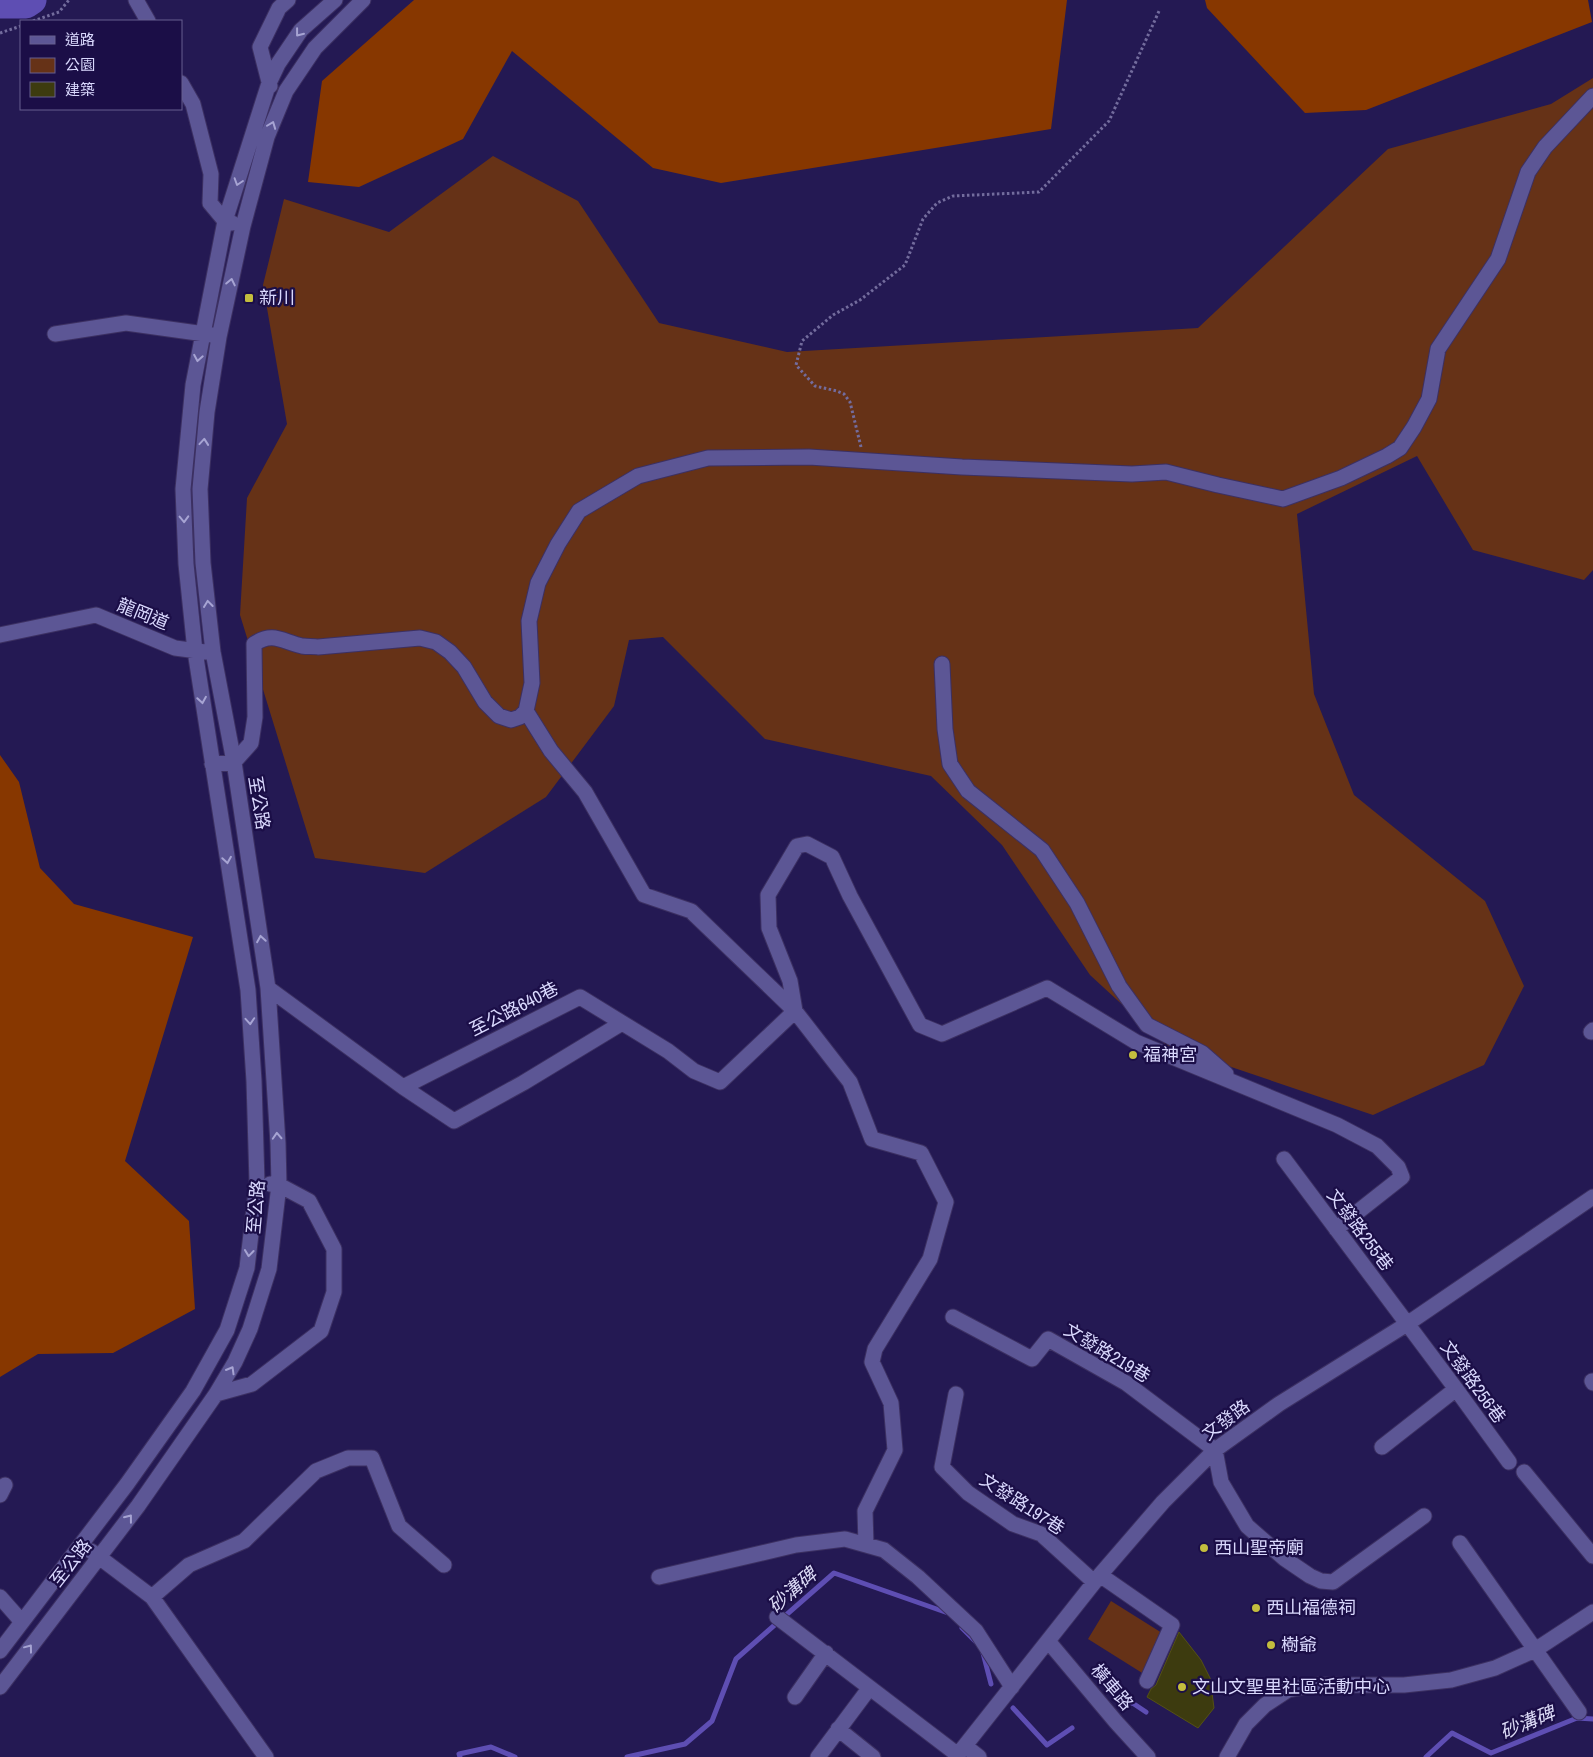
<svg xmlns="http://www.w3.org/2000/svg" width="1593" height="1757" font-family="'Archivo Narrow','Noto Sans TC',sans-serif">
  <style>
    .green { fill: #663217 }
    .forest { fill: #873700 }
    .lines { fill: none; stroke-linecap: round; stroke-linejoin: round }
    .stream { stroke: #5e4eb3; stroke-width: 5 }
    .river { stroke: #5e4eb3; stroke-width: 29 }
    .building { fill: #3d3b0f; stroke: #555115 }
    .minor-casing { stroke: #3c3062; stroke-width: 17 }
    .path { stroke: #736c9d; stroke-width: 3; stroke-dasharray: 2.5 2.5; stroke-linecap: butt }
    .minor { stroke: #5c5695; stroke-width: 15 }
    .oneway { stroke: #a7a4d3 }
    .poi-dot { fill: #c3bd3e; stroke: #1b0e47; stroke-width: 2 }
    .labels { text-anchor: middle; stroke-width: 4.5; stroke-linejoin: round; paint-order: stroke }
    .poi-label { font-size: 18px; fill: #d9d8fd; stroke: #1b0e47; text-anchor: start }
    .street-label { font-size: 18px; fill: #d9d8fd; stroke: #1b0e47 }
    .water-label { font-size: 19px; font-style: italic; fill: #dbdaf5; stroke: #1b0e47 }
  </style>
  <rect width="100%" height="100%" fill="#241953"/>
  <path class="green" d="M 1593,78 L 1593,570 L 1584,580 L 1473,550 L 1417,456 L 1297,514 L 1314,694 L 1354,795 L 1485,901 L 1524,986 L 1484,1065 L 1373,1115 L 1166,1045 L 1090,975 L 1002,845 L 931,776 L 765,739 L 663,637 L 629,640 L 614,706 L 546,797 L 425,873 L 315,858 L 240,615 L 247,498 L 287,424 L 263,285 L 284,199 L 389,232 L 493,156 L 578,201 L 659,323 L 787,352 L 1198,328 L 1388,149 L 1551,104 Z
    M 1111,1601 L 1170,1638 L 1147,1676 L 1088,1639 Z"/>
  <path class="forest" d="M 414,0 L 1067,0 L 1051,129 L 721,183 L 653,168 L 512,51 L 463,139 L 359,187 L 308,182 L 322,81 Z
    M 1205,0 L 1588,0 L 1592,22 L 1366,110 L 1305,113 L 1207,8 Z
    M 0,755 L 19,782 L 40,868 L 74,904 L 193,937 L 125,1161 L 189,1221 L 195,1309 L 113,1353 L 38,1354 L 0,1377 Z"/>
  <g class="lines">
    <path class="stream" d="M 962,1628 L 976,1642
      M 983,1653 L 991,1684
      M 1115,1697 L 1134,1704 L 1146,1712
      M 1013,1708 L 1047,1745 L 1072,1728
      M 460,1757 L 459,1754 L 491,1747 L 515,1757
      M 627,1757 L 685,1744 L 712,1721 L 736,1659 L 834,1573 L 948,1613
      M 1426,1757 L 1452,1733 L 1491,1753 L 1577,1718 L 1593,1719"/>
    <path class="river" d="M 0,4 L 26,4 L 32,0"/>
  </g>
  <path class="building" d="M 1179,1632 L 1201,1660 L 1210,1678 L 1214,1708 L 1198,1728 L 1147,1697 L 1151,1689 L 1156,1685 Z"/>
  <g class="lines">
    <g class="minor-casing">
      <path id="minor" d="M 136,0 L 148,21
        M 181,83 L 193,104 L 211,174 L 210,203 L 225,221 L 232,223
        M 270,86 L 260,47 L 279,8 L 288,0
        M 55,334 L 126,323 L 212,335
        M 0,635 L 96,615 L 175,648 L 205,652
        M 942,664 L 945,729 L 950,764 L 968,791 L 1042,850 L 1077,903 L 1119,986 L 1147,1025 L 1202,1053 L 1226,1074
        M 526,711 L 551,751 L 585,792 L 644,895 L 691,911 L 795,1011 L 850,1082 L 872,1139 L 921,1153 L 946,1202 L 930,1259 L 875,1349 L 872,1362 L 891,1403 L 895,1450 L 865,1511 L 866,1545
        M 212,764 L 234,762 L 251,743 L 255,717 L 254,644 C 273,631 283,642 302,646 C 308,647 313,646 318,647 L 420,638 L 436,642 L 450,652 L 464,667 L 485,702 L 499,716 L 511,720 L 520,717 L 526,711 L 532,683 L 529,621 L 538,583 L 558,544 L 579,511 L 638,476 L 708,458 L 809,457 L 962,467 L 1132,474 L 1166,472 L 1218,485 L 1283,499 L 1341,478 L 1387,456 L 1400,448 L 1414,427 L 1429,399 L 1438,349 L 1498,259 L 1528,172 L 1545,147 L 1593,96
        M 268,988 L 403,1087 L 580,997 L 668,1051 L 694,1071 L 720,1082 L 795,1011 L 790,981 L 769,928 L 768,895 L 797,846 L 807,844 L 832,857 L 850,896 L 920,1025 L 942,1034 L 1047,988 L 1136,1042 L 1337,1125 L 1377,1146 L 1398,1167 L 1402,1177 L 1336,1229
        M 1591,1032 L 1593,1030
        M 403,1087 L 454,1121 L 523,1083 L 622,1023
        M 1284,1159 L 1456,1389 L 1509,1462
        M 953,1317 L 1032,1359 L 1048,1339 L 1126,1383 L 1215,1450 L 1221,1482 L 1247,1526 L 1285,1559 L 1310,1576 L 1321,1581 L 1333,1582 L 1424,1516
        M 1592,1381 L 1593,1383
        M 216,1394 L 252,1384 L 321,1331 L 334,1292 L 334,1249 L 309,1201 L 279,1185 L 270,1184
        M 956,1394 L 942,1467 L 968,1493 L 1013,1524 L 1041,1534 L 1094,1582
        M 1382,1447 L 1456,1389
        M 1524,1472 L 1593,1556
        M 0,1495 L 5,1485
        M 1460,1543 L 1579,1712
        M 91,1551 L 152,1597 L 266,1757
        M 1100,1575 L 1172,1625 L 1147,1681
        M 659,1577 L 796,1545 L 845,1539 L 884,1550 L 918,1577 L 976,1631 L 1012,1687
        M 0,1597 L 22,1622
        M 152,1597 L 189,1565 L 244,1541 L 316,1471 L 348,1458 L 372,1458 L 399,1526 L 444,1565
        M 777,1617 L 958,1755
        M 1048,1641 L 1116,1722 L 1148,1757
        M 0,1651 L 127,1484 L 193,1391 L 227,1330 L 247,1268 L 257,1183 L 254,1081 L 248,990 L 195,651 L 186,564 L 183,489 L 193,385 L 225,221 L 269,83 L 278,64 L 301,30 L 335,0
        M 0,1687 L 138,1506 L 216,1394 L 235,1362 L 250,1329 L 269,1269 L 279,1185 L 278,1143 L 268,988 L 234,762 L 213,652 L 203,563 L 200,489 L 207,412 L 219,337 L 243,226 L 267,137 L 286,91 L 315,48 L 363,0
        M 795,1697 L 826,1653
        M 838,1729 L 873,1757
        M 965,1746 L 979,1757
        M 818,1757 L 865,1694
        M 956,1757 L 1100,1575 L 1163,1502 L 1215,1450 L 1279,1404 L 1407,1324 L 1593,1197
        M 1227,1757 L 1246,1724 L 1265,1705 L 1288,1690 L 1315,1685 L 1404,1685 L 1451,1680 L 1495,1668 L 1535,1650 L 1593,1612"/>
    </g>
    <path class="path" d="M 33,21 L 59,12 L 69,0
      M 0,33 L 21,26
      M 861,447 L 850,402 L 844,394 L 837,391 L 815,386 L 796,365 L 802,341 L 833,315 L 860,300 L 905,265 L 923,219 L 937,203 L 953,196 L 1039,192 L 1109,121 L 1160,9"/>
    <use href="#minor" class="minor"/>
  </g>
  <defs><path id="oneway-chevron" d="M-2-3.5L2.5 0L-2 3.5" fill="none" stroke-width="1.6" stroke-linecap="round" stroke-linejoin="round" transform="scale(1.25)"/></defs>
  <g class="oneway">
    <use href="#oneway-chevron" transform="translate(299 33) rotate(128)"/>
    <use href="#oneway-chevron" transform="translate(272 125) rotate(-69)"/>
    <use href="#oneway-chevron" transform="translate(238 182) rotate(108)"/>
    <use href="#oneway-chevron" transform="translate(231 282) rotate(-78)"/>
    <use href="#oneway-chevron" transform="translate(198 358) rotate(100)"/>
    <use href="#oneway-chevron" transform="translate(204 442) rotate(-85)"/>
    <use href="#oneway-chevron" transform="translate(184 519) rotate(88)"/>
    <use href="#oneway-chevron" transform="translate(208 604) rotate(-97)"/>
    <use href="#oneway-chevron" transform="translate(202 700) rotate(81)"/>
    <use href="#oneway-chevron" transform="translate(227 860) rotate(81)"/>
    <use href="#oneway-chevron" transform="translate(261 939) rotate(-99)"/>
    <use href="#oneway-chevron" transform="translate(250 1021) rotate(86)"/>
    <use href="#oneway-chevron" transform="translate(277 1136) rotate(-93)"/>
    <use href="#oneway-chevron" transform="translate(249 1253) rotate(96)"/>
    <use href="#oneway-chevron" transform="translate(231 1370) rotate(-60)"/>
    <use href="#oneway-chevron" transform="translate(129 1518) rotate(-52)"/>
    <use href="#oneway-chevron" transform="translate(29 1648) rotate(-53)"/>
  </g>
  <g class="poi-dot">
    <rect x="244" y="293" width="10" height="10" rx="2.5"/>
    <circle cx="1133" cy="1055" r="5"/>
    <circle cx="1204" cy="1548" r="5"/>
    <circle cx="1256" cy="1608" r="5"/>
    <circle cx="1271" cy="1645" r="5"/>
    <circle cx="1182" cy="1687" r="5"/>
  </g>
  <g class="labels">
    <g class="poi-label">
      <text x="259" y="304">新川</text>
      <text x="1143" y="1061">福神宮</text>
      <text x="1214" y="1554">西山聖帝廟</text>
      <text x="1266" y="1614">西山福德祠</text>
      <text x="1281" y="1651">樹爺</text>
      <text x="1192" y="1693">文山文聖里社區活動中心</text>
    </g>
    <g class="street-label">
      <text transform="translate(143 614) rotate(22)" y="6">龍岡道</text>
      <text transform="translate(259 803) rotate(81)" y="6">至公路</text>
      <text transform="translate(514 1009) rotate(-27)" y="6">至公路640巷</text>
      <text transform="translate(256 1207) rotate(-85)" y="6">至公路</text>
      <text transform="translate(1360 1230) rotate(53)" y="6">文發路255巷</text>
      <text transform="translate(1107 1353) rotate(31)" y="6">文發路219巷</text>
      <text transform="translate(1473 1382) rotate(54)" y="6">文發路256巷</text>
      <text transform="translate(1226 1420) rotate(-37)" y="6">文發路</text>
      <text transform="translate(1022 1504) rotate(33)" y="6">文發路197巷</text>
      <text transform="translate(71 1563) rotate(-52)" y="6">至公路</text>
      <text transform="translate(1112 1687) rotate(50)" y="6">橫車路</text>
    </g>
    <g class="water-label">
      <text transform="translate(792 1590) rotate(-41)" y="7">砂溝碑</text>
      <text transform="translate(1527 1722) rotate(-22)" y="7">砂溝碑</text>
    </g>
  </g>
  <rect x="20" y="20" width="162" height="90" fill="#1b0e47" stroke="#675f90"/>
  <rect x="30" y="36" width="25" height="8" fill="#5c5695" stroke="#675f90"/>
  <text x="65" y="45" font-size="15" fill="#d9d8fd">道路</text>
  <rect x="30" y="58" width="25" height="15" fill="#663217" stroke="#675f90"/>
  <text x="65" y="70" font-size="15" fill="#d9d8fd">公園</text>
  <rect x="30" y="82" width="25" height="15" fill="#3d3b0f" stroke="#675f90"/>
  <text x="65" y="95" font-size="15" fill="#d9d8fd">建築</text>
</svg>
